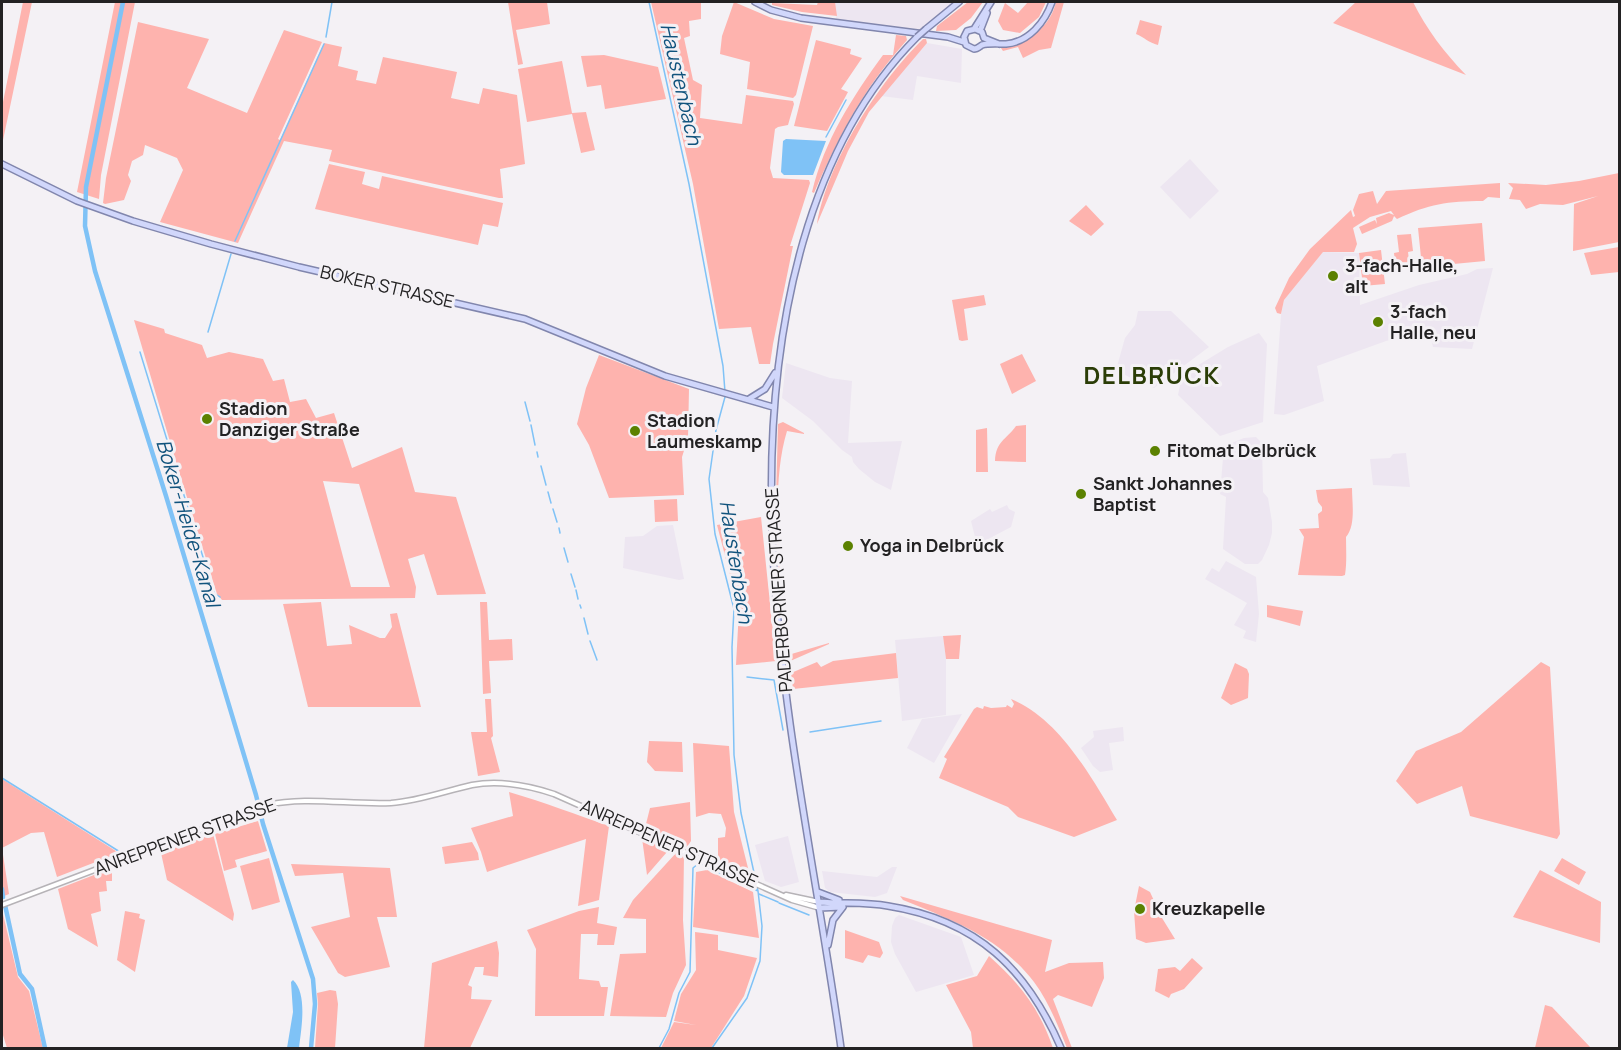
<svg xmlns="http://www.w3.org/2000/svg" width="1621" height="1050" font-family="Manrope,sans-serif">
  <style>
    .built { fill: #ede6f1 }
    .green { fill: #feb3ae; fill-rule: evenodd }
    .water { fill: #7fc2f6 }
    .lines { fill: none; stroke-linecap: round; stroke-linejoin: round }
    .stream { stroke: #7fc2f6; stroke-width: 1.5 }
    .canal { stroke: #7fc2f6; stroke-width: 4.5 }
    .minor-casing { stroke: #b6b3b7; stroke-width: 7 }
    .major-casing { stroke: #8186ad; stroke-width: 8 }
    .minor { stroke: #fff; stroke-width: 4 }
    .major { stroke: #d1d7fb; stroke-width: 5 }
    .major-bridge-casing { stroke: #8186ad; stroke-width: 8; stroke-linecap: butt }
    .major-bridge { stroke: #d1d7fb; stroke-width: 5 }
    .poi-dot { fill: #5b8100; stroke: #f4f1f5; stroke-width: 2 }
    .labels { text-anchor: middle; stroke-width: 6; stroke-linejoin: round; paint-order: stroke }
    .poi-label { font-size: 18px; font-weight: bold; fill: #232223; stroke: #f4f1f5; text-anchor: start }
    .street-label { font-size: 18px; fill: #232223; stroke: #f4f1f5 }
    .water-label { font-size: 20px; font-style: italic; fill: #11537d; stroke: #f4f1f5 }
    .district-label { font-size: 24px; font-weight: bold; letter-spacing: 1.5px; fill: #2b3d07; stroke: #f4f1f5 }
  </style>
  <rect width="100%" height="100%" fill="#f4f1f5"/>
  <path class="built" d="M 835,2 L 954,2 L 919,30 L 836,19 Z
    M 927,43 L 962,49 L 961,83 L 917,76 L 913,100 L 881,96 Z
    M 1190,159 L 1219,191 L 1190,219 L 1160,187 Z
    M 1323,252 L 1359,253 L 1360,305 L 1419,285 L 1467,274 L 1477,269 L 1493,268 L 1472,349 L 1433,347 L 1431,339 L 1410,335 L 1386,341 L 1317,366 L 1324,401 L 1284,415 L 1274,414 L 1281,315 L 1284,300 Z
    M 1138,311 L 1171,311 L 1209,347 L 1154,388 L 1129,377 L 1116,370 L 1125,338 L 1135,325 Z
    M 1259,333 L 1267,344 L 1263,422 L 1220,436 L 1178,395 L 1182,375 L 1228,347 Z
    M 786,363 L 830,378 L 852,381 L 848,443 L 902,441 L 891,490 L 875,482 L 859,469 L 853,462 L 852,457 L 842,450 L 813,421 L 782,398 Z
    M 1256,437 L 1262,443 L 1263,492 L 1268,498 L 1272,522 L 1272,533 L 1269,545 L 1262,560 L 1258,564 L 1245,564 L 1223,549 L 1226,497 L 1220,494 L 1224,446 L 1244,438 Z
    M 1406,453 L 1410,487 L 1373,485 L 1370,459 L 1390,458 L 1393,454 Z
    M 1007,505 L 1009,509 L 1015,512 L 1011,527 L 977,545 L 971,521 L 990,509 L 992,512 Z
    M 673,525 L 684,579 L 679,580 L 623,568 L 625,537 L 643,536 L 657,526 Z
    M 1226,561 L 1256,577 L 1259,614 L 1256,642 L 1243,638 L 1246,631 L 1234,625 L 1247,603 L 1205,579 L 1212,568 L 1219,572 Z
    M 943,636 L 946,659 L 946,715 L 902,721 L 895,640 Z
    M 962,714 L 934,763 L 907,748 L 922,719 Z
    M 1123,727 L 1124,741 L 1109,743 L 1113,770 L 1100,772 L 1093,766 L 1081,748 L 1094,737 L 1093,731 Z
    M 788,836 L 799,882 L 781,887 L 765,881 L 755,845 Z
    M 892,867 L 897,867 L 887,893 L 875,897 L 830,892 L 825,888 L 822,871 L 877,877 Z
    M 899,915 L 961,937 L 974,975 L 916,992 L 895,954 L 891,942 L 892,926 L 895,918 Z"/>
  <path class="green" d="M 23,2 L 32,2 L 2,145 L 2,107 Z
    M 115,2 L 135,2 L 101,175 L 99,199 L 77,192 Z
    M 508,2 L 547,2 L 550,24 L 516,30 L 523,64 L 518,65 Z
    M 651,2 L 701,2 L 701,19 L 689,21 L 690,36 L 684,38 L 693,80 L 702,85 L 700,118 L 742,124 L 746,95 L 793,101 L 794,104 L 788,125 L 778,127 L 775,129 L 770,168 L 773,178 L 809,180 L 810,183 L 790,246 L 793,246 L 773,344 L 770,364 L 759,364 L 751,327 L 719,329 L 693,184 Z
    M 734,2 L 774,19 L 813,26 L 796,95 L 793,98 L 747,89 L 750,62 L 720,54 L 722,36 Z
    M 818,2 L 835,2 L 837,16 L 802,12 L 772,5 L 772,3 L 817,5 Z
    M 968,2 L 983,2 L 971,18 L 956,30 L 936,31 L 937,26 Z
    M 1028,2 L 1046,2 L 1039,17 L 1020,33 L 1003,30 L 998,21 L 1005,3 L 1018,13 Z
    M 1056,2 L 1064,2 L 1051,48 L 1039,50 L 1023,58 L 1018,47 L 1003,51 L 1001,48 C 1027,43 1050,28 1056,2 Z
    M 1356,2 L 1413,2 C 1427,30 1444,52 1466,75 L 1333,23 Z
    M 1140,20 L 1162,26 L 1158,45 C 1149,43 1144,37 1136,34 Z
    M 138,22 L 209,39 L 187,88 L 247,113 L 284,30 L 322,42 L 278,139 L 280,140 L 324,43 L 342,47 L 338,66 L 358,71 L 356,80 L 376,84 L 383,57 L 457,72 L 451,98 L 479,104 L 483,88 L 517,95 L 525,164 L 500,169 L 503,198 L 499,198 L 329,161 L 332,150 L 284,141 L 238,243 L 160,222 L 183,170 L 177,158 L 145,145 L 143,155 L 132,161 L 128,175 L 131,181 L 124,200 L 105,204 L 103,203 L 106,178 Z
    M 896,35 L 906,36 L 907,40 C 863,89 840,134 814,193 L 812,192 C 824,141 853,96 883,55 L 893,55 Z
    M 923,39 L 926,39 L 927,43 L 869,112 L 848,151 L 817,224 C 828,161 878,83 923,39 Z
    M 816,40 L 851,49 L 850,54 L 862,58 L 841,89 L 848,92 L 827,131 L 794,126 Z
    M 604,55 L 658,67 L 666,99 L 605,109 L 601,85 L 587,87 L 581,56 Z
    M 562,61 L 572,113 L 586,112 L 595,150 L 581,153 L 572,114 L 527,122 L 518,69 Z
    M 329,164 L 365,172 L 362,184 L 379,189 L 382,176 L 503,203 L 498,227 L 483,224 L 478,245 L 315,209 Z
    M 1619,173 L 1619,242 L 1573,251 L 1574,204 L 1598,196 L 1563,205 L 1540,204 L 1526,209 L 1520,200 L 1509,199 L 1513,188 L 1508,183 L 1546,185 L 1579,181 Z
    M 1500,183 L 1500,198 L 1488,197 L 1483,201 C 1447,201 1429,204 1397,219 L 1394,216 L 1392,221 L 1362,234 L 1359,227 L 1375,220 L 1377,224 L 1376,218 L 1389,213 L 1394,215 L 1391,211 L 1370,217 L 1353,228 L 1357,244 L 1354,252 L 1323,252 L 1284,300 L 1281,314 L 1277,313 L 1275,308 L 1289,278 L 1310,249 L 1351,210 L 1353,217 L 1355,216 L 1353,210 L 1359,194 L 1373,191 L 1377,204 L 1386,191 Z
    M 1086,205 L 1104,224 L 1091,236 L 1069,221 Z
    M 1482,223 L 1485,261 L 1422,267 L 1418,228 Z
    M 1411,234 L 1413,251 L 1408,252 L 1410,268 L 1396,270 L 1394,253 L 1399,252 L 1397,235 Z
    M 1619,247 L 1619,272 L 1591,275 L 1584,253 Z
    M 1381,250 L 1385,284 L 1363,286 L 1359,253 Z
    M 984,295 L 986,305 L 964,309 L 968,340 L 962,341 L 959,340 L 952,300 Z
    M 134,320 L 164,329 L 165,333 L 202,345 L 207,358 L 229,352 L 263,359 L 273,381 L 284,379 L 290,402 L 306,399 L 316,418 L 334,413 L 352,468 L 402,447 L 415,492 L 456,497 L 486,594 L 437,595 L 424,554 L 408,559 L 416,587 L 415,598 L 222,600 L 217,594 L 176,462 ZM 323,481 L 359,484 L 390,587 L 351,587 Z
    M 1022,354 L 1036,381 L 1012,394 L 1000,364 Z
    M 599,355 L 689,389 L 688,438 L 682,457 L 684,495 L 609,498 L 589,445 L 577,424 L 586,388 Z
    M 783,422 L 804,433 L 804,434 L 787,431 C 768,493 783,589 788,655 L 829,643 L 829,644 L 788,662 L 778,566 L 776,499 L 778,424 Z
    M 1026,425 L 1026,462 L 995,461 C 996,441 1006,440 1016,426 Z
    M 987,428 L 988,472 L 976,472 L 976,430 Z
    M 1352,488 C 1352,503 1356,525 1346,537 C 1346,549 1347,562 1345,575 L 1342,576 L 1298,575 L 1304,537 L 1299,529 L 1319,528 L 1318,514 L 1322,511 L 1322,507 L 1318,502 L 1316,490 Z
    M 677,499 L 678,521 L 655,522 L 654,500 Z
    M 761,517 L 776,661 L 736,665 L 739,609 L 717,525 Z
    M 321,602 L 327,646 L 352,644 L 349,625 L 380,638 L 385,638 L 392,627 L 390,614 L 397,613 L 421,707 L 308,707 L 283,604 Z
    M 480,602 L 487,602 L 489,640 L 512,639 L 513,660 L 489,661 L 491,693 L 483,694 Z
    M 1267,605 L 1303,611 L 1300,626 L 1267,617 Z
    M 961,635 L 959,659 L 946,659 L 943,636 Z
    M 896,653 L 898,678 L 793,689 L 791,673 L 817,662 L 821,667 L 833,661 Z
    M 1541,662 L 1550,667 L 1560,834 L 1557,839 L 1470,816 L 1462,786 L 1417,804 L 1396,781 L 1416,751 L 1461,732 Z
    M 1235,663 L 1247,669 L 1249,674 L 1248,698 L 1231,705 L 1221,698 Z
    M 485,699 L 491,699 L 493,736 L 491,738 L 500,772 L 478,776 L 471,732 L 487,732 Z
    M 1011,699 C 1060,719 1091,777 1117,820 L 1074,837 L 1018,817 L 1008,807 L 939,778 L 947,759 L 944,757 L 974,709 L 977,707 L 983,709 L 984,706 L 991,708 L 1006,707 L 1007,705 L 1012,708 L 1014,704 Z
    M 649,741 L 682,742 L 683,772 L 655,771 L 647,762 Z
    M 693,743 L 729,746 L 734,812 L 750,876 L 718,861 L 718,838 L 725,837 L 726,828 L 721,814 L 709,813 L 696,817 Z
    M 2,779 L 119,853 L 57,877 L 44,832 L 31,833 L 2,848 L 9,894 L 2,897 Z
    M 509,792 C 544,802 577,815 609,826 L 599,900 L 578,906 L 586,839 L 487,872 L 481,852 L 471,828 L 513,816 Z
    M 690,802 L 691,841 L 687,847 L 645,828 L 650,808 Z
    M 258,821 L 267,851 L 235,860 L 237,867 L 224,871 L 215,834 Z
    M 213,834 L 234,914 L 233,921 L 167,880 L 161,853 Z
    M 642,838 L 667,848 L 667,852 L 647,875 Z
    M 472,842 L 478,853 L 479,860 L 445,864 L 442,847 Z
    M 676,853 L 684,856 L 683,920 L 686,965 L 673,993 L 666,1017 L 610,1016 L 620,954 L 646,953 L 646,919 L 623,918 L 633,900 Z
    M 269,858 L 280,902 L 252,910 L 240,866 Z
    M 1562,858 L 1586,872 L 1579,885 L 1554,871 Z
    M 291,864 L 390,868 L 397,917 L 377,917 L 390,967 L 345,977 L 338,973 L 311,927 L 350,917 L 343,873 L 295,876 Z
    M 112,868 L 112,881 L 106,881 L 107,891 L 99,892 L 101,911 L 91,914 L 98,947 L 68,929 L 58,889 Z
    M 707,870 L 753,892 L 759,938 L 693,927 L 696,872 Z
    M 1540,870 L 1601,902 L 1600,943 L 1513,917 Z
    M 1139,886 L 1150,892 L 1162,918 L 1175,939 L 1146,943 L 1136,939 L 1134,911 Z
    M 900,896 L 1052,940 L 1045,972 L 1069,963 L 1103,962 L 1104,978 L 1092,1007 L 1058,995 L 1053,999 L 1072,1048 L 1067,1048 C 1058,1026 1049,1002 1034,982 C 999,937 954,921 903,900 Z
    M 599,907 L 597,923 L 617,927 L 614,945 L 597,945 L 598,934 L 581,934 L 579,979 L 599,981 L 601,987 L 608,987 L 604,1016 L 535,1016 L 536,949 L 527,930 L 579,911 Z
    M 2,910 L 18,977 L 29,991 L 43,1048 L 7,1048 L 2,1032 Z
    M 125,911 L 140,914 L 139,918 L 145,920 L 135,972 L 117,960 Z
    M 845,930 L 879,942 L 883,953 L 880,958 L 868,955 L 863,963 L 845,958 Z
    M 695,932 L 718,935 L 718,950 L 757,958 L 744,996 L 711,1048 L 661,1048 L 674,1022 L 696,1025 L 674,1021 L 681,994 L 696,970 Z
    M 497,941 L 499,953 L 498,977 L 483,975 L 484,967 L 475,967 L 468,985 L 472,987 L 471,999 L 492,1000 L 470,1048 L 424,1048 L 432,963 Z
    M 989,956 C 1021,985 1039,1008 1053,1048 L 973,1048 L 971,1032 L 946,985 L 977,976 Z
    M 1192,958 L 1203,968 L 1184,989 L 1171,994 L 1169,998 L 1155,991 L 1158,969 L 1175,967 L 1180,971 Z
    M 330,990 L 336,991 L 338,1004 L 335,1048 L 315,1048 L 318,1004 L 317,993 Z
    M 1545,1005 L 1552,1007 L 1591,1048 L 1535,1048 Z"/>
  <path class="water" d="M 786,139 L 826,141 L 813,175 L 784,175 L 781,172 L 783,141 Z
    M 293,980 C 308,994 301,1030 299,1048 L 287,1048 L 293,1012 L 291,982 Z"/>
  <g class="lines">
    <path class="stream" d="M 649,2 L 689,184 L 723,366 L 725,392
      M 326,37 L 332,2
      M 826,137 L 846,100
      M 235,241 L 324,44
      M 208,332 L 231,254
      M 140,352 L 214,593 L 220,597
      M 525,402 L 530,421
      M 531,425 L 535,445
      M 537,452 L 538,457
      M 541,466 L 546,485
      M 548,492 L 551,503
      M 553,509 L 557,522
      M 559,528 L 560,533
      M 564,548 L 568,562
      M 571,574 L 575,587
      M 576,590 L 578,599
      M 580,605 L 581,608
      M 584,618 L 588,634
      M 590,641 L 597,660
      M 747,677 L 774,680 L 783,730
      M 810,732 L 881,721
      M 2,778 L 120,852
      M 759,894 L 778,902
      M 779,903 L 809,915
      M 659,1048 L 669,1029 L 679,993 L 690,972 L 693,868 L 699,863 L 758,891
      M 712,1048 L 747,998 L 760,961 L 762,926 L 758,891 L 741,813 L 734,755 L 732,647 L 734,609 L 715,534 L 709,479 L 716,430 L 725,397"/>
    <path class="canal" d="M 123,2 L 86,187 L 85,226 L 95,271 L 166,496 L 256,795 L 263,824 L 313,979 L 315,1004 L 311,1048
      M 2,889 L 3,897
      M 5,905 L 20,974 L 32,989 L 45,1048"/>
    <g class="minor-casing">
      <path id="minor" d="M 786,895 L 819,902
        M 2,905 L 266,805 C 308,796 349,805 391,803 C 419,801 445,791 472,785 C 500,780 527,785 554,794 L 792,900 L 820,908"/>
    </g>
    <g class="major-casing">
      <path id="major" d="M 755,2 L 771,10 L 801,18 L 948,37 L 964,42
        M 926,29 L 959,2
        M 974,29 L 991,2
        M 980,31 L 987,13
        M 999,44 L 984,38 L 982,32 L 975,29 L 967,31 L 964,37 L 966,45 L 974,49 C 977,49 979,47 982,45 C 989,43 998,44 1006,44 C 1029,42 1045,22 1052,2
        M 2,164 L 77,201 L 133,221 L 211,244 L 299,267 L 525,319 L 665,376 L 773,407
        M 749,399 L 765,389 L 775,373
        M 818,892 L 839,900
        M 819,902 C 842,904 865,902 888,906 C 977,920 1027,969 1061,1048
        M 820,908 L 841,907
        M 828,945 L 833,920 L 843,907
        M 841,1048 C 805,786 728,504 803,242 C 825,166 860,94 917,37"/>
    </g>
    <use href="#minor" class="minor"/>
    <use href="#major" class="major"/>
    <g class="major-bridge-casing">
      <path id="major-bridge" d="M 917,37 L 926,29"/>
    </g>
    <use href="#major-bridge" class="major-bridge"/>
  </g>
  <g class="poi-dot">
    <circle cx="1333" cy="276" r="6"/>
    <circle cx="1378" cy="322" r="6"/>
    <circle cx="207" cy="419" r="6"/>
    <circle cx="635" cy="431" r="6"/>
    <circle cx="1155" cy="451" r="6"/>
    <circle cx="1081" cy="494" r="6"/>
    <circle cx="848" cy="546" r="6"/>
    <circle cx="1140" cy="909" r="6"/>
  </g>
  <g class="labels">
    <g class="poi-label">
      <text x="1345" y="272">3-fach-Halle,<tspan x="1345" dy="21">alt</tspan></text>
      <text x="1390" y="318">3-fach<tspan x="1390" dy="21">Halle, neu</tspan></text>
      <text x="219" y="415">Stadion<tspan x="219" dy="21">Danziger Straße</tspan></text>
      <text x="647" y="427">Stadion<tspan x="647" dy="21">Laumeskamp</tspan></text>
      <text x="1167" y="457">Fitomat Delbrück</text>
      <text x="1093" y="490">Sankt Johannes<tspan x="1093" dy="21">Baptist</tspan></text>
      <text x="860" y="552">Yoga in Delbrück</text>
      <text x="1152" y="915">Kreuzkapelle</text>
    </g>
    <g class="street-label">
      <text transform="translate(387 287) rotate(13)" y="6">BOKER STRASSE</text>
      <text transform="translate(779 590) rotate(-94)" y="6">PADERBORNER STRASSE</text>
      <text transform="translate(185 837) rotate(-20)" y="6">ANREPPENER STRASSE</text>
      <text transform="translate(669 844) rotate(24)" y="6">ANREPPENER STRASSE</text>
    </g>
    <g class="water-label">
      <text transform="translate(681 84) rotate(77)" y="7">Haustenbach</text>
      <text transform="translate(188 523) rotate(73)" y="7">Boker-Heide-Kanal</text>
      <text transform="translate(736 562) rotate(81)" y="7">Haustenbach</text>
    </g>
    <g class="district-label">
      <text x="1152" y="384">DELBRÜCK</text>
    </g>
  </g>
  <rect width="1621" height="1050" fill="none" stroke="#232223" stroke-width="6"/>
</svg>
